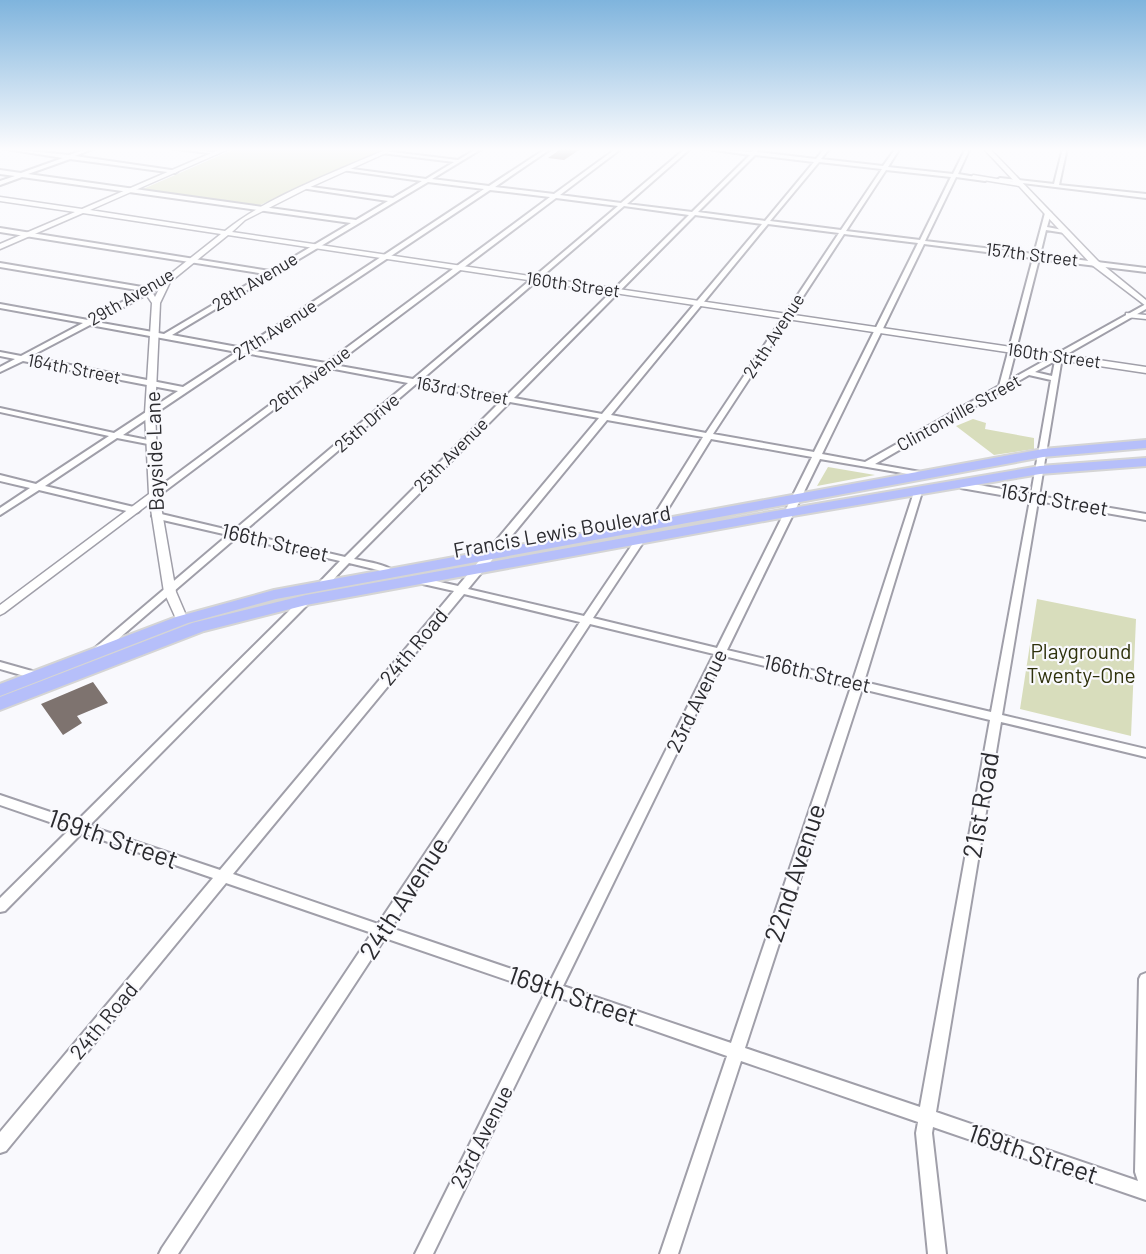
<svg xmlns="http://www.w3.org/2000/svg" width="1146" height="1254" font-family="Barlow,sans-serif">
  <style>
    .green { fill: #d8ddbc }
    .building { fill: #7e736f }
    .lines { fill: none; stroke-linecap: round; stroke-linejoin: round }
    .minor-casing { stroke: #a09fa9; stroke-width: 4 }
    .tertiary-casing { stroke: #a09fa9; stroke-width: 3 }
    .primary-casing { stroke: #d5d5d5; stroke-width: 4 }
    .minor { fill: #fff; fill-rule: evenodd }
    .tertiary { fill: #fff; fill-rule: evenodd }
    .primary { fill: #b6bffa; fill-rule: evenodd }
    .labels { text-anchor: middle; stroke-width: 4.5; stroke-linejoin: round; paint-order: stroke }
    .far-street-label { font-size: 18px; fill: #2b2b2f; stroke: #f9f9fd }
    .street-label { font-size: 21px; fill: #2b2b2f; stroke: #f9f9fd }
    .park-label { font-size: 21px; fill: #2e310b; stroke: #f9f9fd }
    .near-street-label { font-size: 26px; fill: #2b2b2f; stroke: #f9f9fd }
  </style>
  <rect width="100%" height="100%" fill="#f9f9fd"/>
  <path class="green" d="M 237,148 L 387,148 L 260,205 L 143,189 Z
    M 973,419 L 986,423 L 985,429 L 1034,438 L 1034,449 L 994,455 L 956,426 Z
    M 828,467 L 875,475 L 817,486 Z
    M 1037,599 L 1136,619 L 1131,736 L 1020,709 Z"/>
  <path class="building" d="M 562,148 L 579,150 L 564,160 L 548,158 Z
    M 93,682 L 108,703 L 77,716 L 82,723 L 63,735 L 41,704 Z"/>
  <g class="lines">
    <g class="minor-casing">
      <path id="minor" d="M 0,148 L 69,155 L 89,148 L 95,148 L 75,156 L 178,171 L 175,173 L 70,159 L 28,174 L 356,220 L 388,201 L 301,188 L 304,186 L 393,198 L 422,181 L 342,170 L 345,168 L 426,179 L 454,162 L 382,153 L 384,151 L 458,160 L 478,148 L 483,148 L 432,179 L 489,186 L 547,148 L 552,148 L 495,187 L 554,194 L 617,148 L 622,148 L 560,195 L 621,203 L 686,148 L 691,148 L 627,204 L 692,212 L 750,155 L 701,148 L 752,152 L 756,148 L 761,148 L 757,152 L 816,159 L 825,148 L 830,148 L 821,159 L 883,166 L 896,148 L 900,148 L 888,167 L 953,174 L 966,148 L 970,148 L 958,174 L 988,179 L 985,181 L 956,177 L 925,241 L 1034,254 L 1045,213 L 1048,211 L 1051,213 L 1047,227 L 1068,231 L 1065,233 L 1046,230 L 1040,255 L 1146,268 L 1146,272 L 1039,259 L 1008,381 L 1146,304 L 1146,309 L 1062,357 L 1039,496 L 1146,514 L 1146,520 L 1038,501 L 1002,715 L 1146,749 L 1146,757 L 1001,722 L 936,1112 L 1138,1181 L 1135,1172 L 1139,979 L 1141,975 L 1146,973 L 1146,1200 L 933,1127 L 932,1133 L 946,1254 L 928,1254 L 916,1133 L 918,1122 L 741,1061 L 678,1254 L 660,1254 L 727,1056 L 558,997 L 433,1254 L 415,1254 L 545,993 L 385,938 L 178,1254 L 159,1254 L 162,1248 L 372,933 L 226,883 L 6,1151 L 0,1153 L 0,1132 L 213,878 L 82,833 L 5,911 L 0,912 L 0,898 L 70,829 L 0,805 L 0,795 L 77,821 L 302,598 L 310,598 L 311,600 L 310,602 L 89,826 L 220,870 L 454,591 L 414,582 L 413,580 L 414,578 L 418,577 L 458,586 L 599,418 L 510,402 L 354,559 C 368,562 386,564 397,573 L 395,575 L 389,575 L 378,570 L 349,563 L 326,587 L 322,588 L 317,585 L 340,561 L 237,537 L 103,652 L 95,652 L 94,650 L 95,648 L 228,535 L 154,518 L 152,516 L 154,514 L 157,513 L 233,531 L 408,383 L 329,368 L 157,497 L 151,497 L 151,493 L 321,367 L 245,353 L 123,435 L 153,441 L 153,445 L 117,438 L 45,486 L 138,508 L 140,510 L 138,512 L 135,513 L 39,490 L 0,515 L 0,508 L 30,488 L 0,481 L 0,475 L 36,484 L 109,436 L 0,412 L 0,408 L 114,433 L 178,391 L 23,361 L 0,372 L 0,367 L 15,359 L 0,356 L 0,352 L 21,356 L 83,323 L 0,308 L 0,304 L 88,320 L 143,291 L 0,267 L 0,263 L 148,288 L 165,280 L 169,280 L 169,282 L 96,322 L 164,334 L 265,274 L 0,232 L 0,228 L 270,271 L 351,223 L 22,177 L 0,185 L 0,181 L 15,176 L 0,174 L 0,170 L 21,173 L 63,158 ZM 755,155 L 814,162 L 765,221 L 698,212 ZM 819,162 L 882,169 L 841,230 L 770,221 ZM 886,170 L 951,177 L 920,240 L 846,231 ZM 428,182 L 484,189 L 243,348 L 172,335 ZM 490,190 L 550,197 L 326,363 L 250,350 ZM 556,198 L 618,206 L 413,379 L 334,365 ZM 624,206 L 689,215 L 506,396 L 420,381 ZM 695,215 L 762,224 L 602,414 L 514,398 ZM 768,224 L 839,233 L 706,433 L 611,415 ZM 844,234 L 918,243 L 814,452 L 713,434 ZM 924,244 L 1033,258 L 999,386 L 865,462 L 822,454 ZM 90,325 L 237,352 L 183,387 L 29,357 ZM 1055,361 L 1052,376 L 1035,372 ZM 1029,375 L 1051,380 L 1031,494 L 961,482 L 957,485 L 961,488 L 1030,500 L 991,712 L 864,682 L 922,492 L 918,489 L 914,492 L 853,680 L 727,650 L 820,459 L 926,477 L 926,473 L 875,464 ZM 416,384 L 502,400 L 345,557 L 242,533 ZM 607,420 L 703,437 L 648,525 L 653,528 L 658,525 L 711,439 L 812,457 L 717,648 L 593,618 L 644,541 L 639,538 L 636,539 L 584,616 L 468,589 ZM 464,594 L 580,622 L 378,924 L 233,874 ZM 590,624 L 714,654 L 550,982 L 391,928 ZM 724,656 L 851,687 L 731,1043 L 563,986 ZM 862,689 L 990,720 L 920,1107 L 745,1048 Z
        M 170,148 L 185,148 L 218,153 L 216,154 Z
        M 1063,148 L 1067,148 L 1059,185 L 1146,194 L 1146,198 L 997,180 L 1000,178 L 1054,184 Z
        M 0,662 L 39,673 L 41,675 L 35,679 L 0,669 Z"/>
    </g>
    <g class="tertiary-casing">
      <path id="tertiary" d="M 223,148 L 231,148 L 90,210 L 225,231 C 268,196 338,171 389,148 L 397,148 L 306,189 L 245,220 L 232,232 L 1146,367 L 1146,373 L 228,235 L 170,282 L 160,303 L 155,413 L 159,495 L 176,592 L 188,620 L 186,623 L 178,623 L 164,592 L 150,503 L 4,613 L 0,615 L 0,605 L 149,494 L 145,413 L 152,303 L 143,290 L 150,288 L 155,297 L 164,279 L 221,234 L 83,213 L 0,249 L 0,244 L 75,212 L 0,201 L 0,197 L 82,209 Z
        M 983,148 L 989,148 L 1098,261 L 1146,300 L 1146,306 L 1092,265 L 1019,186 L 971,178 L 973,175 L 1015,182 Z
        M 1126,313 L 1146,315 L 1146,319 L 1126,317 Z"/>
    </g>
    <g class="primary-casing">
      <path id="primary" d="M 1146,440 L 1146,448 L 1043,457 L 276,599 L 188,623 L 0,696 L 0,684 L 176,617 L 274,590 L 1043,449 Z
        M 1146,458 L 1146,466 L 1040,474 L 775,519 L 306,605 L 204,631 L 0,710 L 0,697 L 192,623 L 306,595 L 775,511 L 1040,466 Z"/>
    </g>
    <use href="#minor" class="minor"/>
    <use href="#tertiary" class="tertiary"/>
    <use href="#primary" class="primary"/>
  </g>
  <linearGradient id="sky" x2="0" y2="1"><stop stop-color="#7fb4dd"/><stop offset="0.46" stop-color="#fcfcfe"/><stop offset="1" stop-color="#fcfcfe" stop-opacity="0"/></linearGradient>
  <rect width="1146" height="324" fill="url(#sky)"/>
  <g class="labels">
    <g class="far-street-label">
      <text transform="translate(1032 255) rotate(7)" y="6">157th Street</text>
      <text transform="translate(255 282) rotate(-31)" y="6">28th Avenue</text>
      <text transform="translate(573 285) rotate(8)" y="6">160th Street</text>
      <text transform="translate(131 297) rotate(-30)" y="6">29th Avenue</text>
      <text transform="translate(275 330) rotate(-33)" y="6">27th Avenue</text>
      <text transform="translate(774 336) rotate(-57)" y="6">24th Avenue</text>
      <text transform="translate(1054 356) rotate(8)" y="6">160th Street</text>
      <text transform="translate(74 369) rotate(11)" y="6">164th Street</text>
      <text transform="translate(310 379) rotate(-37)" y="6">26th Avenue</text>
      <text transform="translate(462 391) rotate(10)" y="6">163rd Street</text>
      <text transform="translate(959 413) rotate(-29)" y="6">Clintonville Street</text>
      <text transform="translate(367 423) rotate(-41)" y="6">25th Drive</text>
      <text transform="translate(451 455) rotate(-45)" y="6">25th Avenue</text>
    </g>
    <g class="street-label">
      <text transform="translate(155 451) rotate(-92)" y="7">Bayside Lane</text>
      <text transform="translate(1054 500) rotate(10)" y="7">163rd Street</text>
      <text transform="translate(562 532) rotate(-10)" y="7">Francis Lewis Boulevard</text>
      <text transform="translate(275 543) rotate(13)" y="7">166th Street</text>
      <text transform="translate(414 647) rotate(-50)" y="7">24th Road</text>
      <text transform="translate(817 674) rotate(13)" y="7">166th Street</text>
      <text transform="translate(697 701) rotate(-64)" y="7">23rd Avenue</text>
      <text transform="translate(104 1021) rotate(-50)" y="7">24th Road</text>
      <text transform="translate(482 1137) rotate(-63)" y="7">23rd Avenue</text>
    </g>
    <g class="park-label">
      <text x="1081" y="659">Playground<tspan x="1081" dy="24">Twenty-One</tspan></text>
    </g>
    <g class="near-street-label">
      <text transform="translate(981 805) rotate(-80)" y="9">21st Road</text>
      <text transform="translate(113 839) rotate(19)" y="9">169th Street</text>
      <text transform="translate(795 873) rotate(-72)" y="9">22nd Avenue</text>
      <text transform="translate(404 898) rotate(-57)" y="9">24th Avenue</text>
      <text transform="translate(573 996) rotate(19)" y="9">169th Street</text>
      <text transform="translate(1033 1154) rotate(19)" y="9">169th Street</text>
    </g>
  </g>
</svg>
